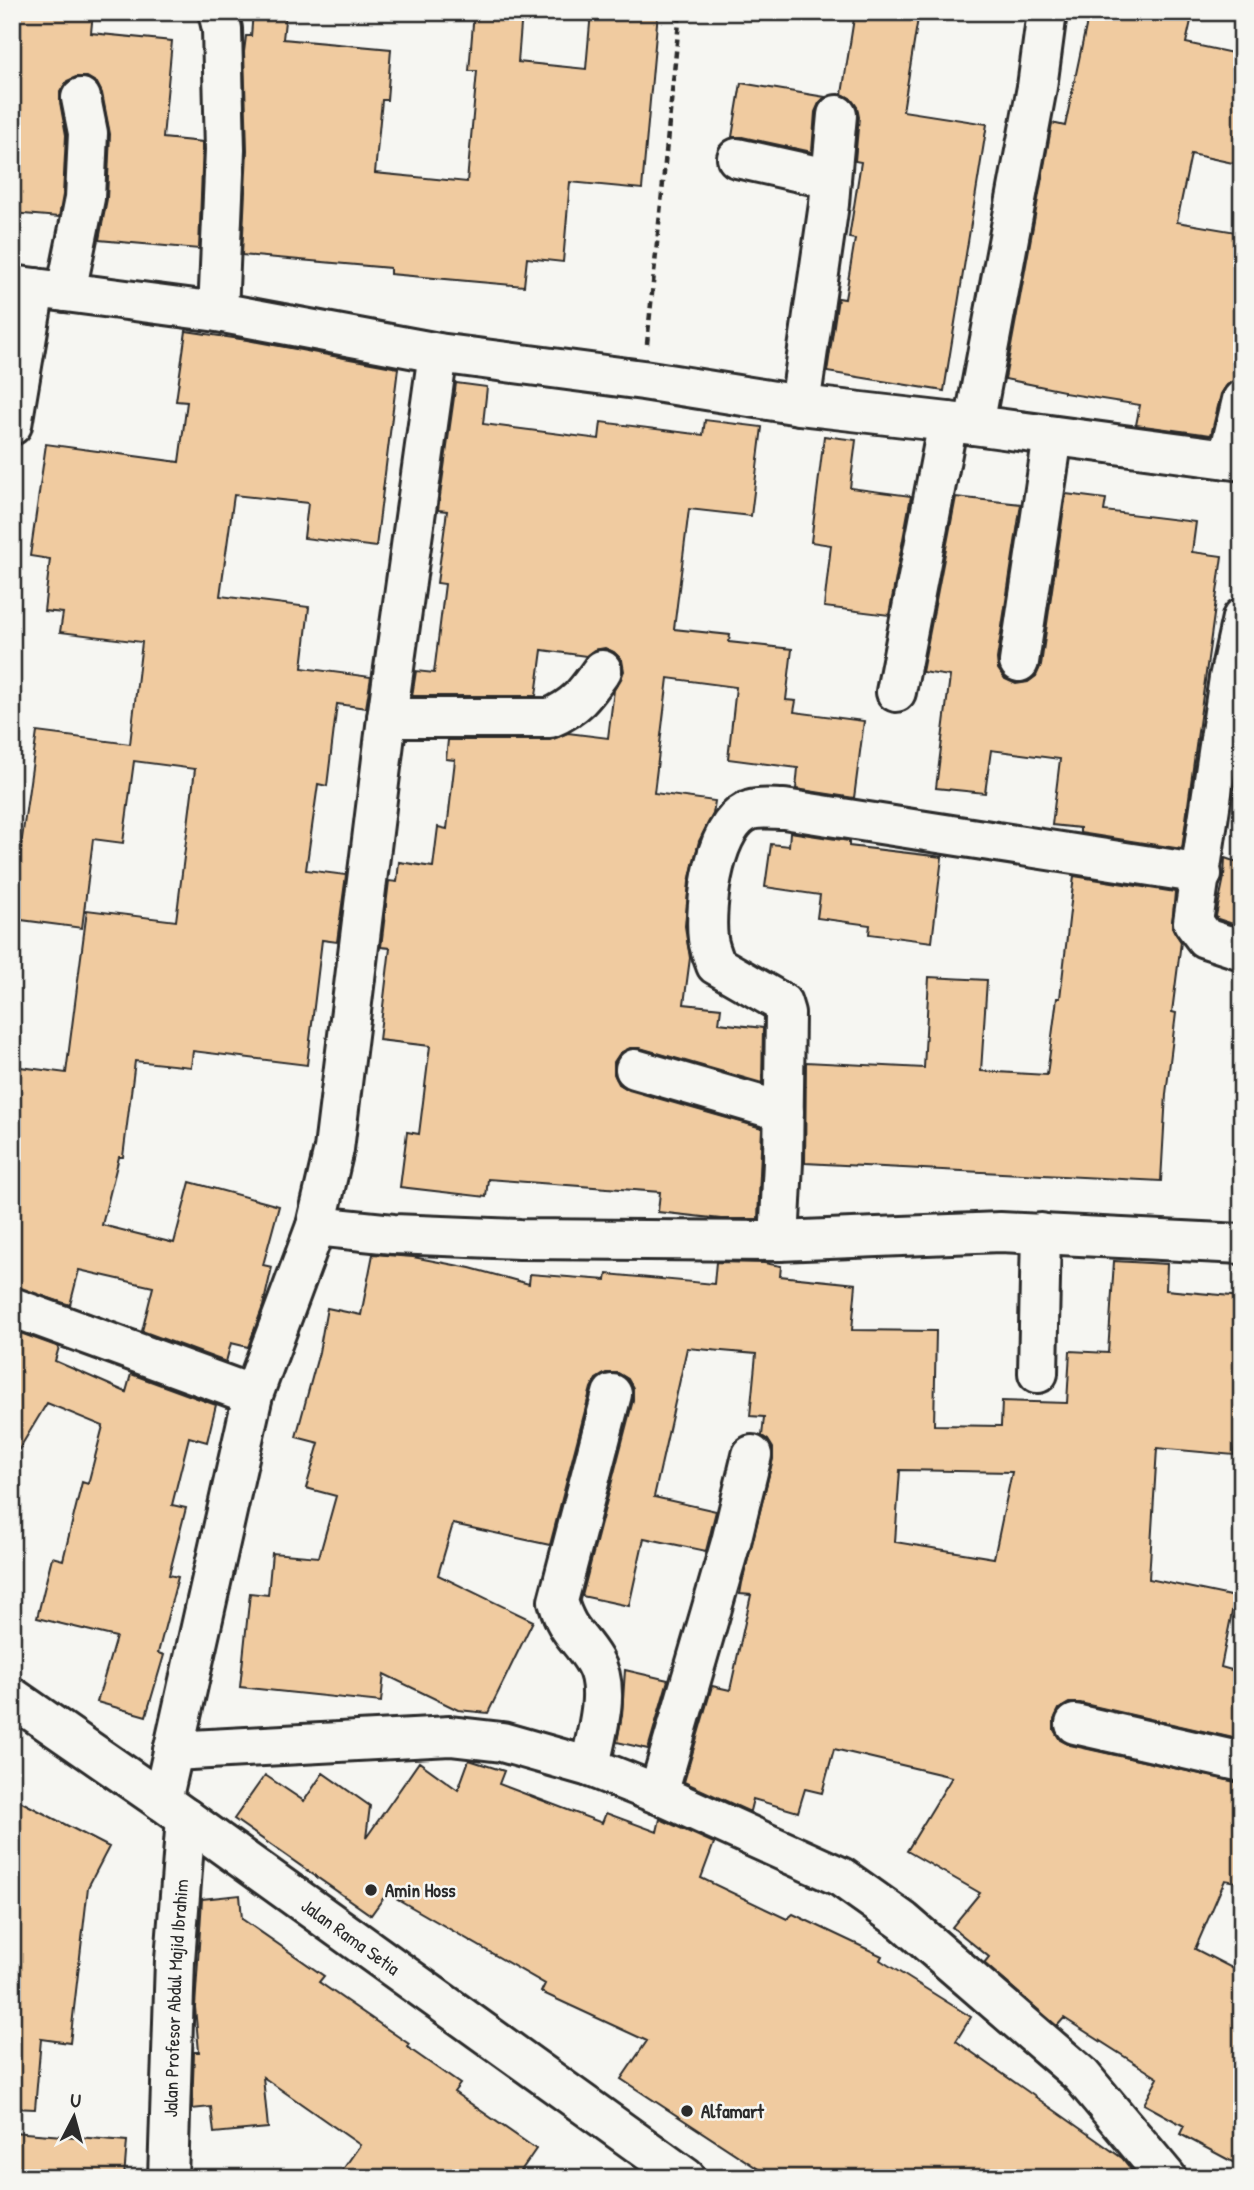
<svg xmlns="http://www.w3.org/2000/svg" width="1254" height="2190" font-family="'Patrick Hand',sans-serif">
  <style>
    .building { fill: #f0cba0; stroke: #2b2b2b; stroke-width: 2; fill-rule: evenodd }
    .lines { fill: none; stroke-linecap: round; stroke-linejoin: round }
    .street-casing { stroke: #2b2b2b; stroke-width: 44 }
    .secondary-casing { stroke: #2b2b2b; stroke-width: 44 }
    .path { stroke: #2b2b2b; stroke-width: 4.5; stroke-dasharray: 7 5; stroke-linecap: butt }
    .street { stroke: #f6f6f2; stroke-width: 38 }
    .secondary { stroke: #f6f6f2; stroke-width: 38 }
    .poi-dot { fill: #2b2b2b; stroke: #f6f6f2; stroke-width: 2.5 }
    .labels { text-anchor: middle; stroke-width: 5; stroke-linejoin: round; paint-order: stroke }
    .poi-label { font-size: 19px; font-weight: bold; fill: #2b2b2b; stroke: #f6f6f2; text-anchor: start }
    .street-label { font-size: 19px; fill: #2b2b2b; stroke: #f6f6f2 }
  </style>
  <rect width="100%" height="100%" fill="#f6f6f2"/>
  <filter id="ink" filterUnits="userSpaceOnUse"><feTurbulence type="fractalNoise" baseFrequency=".0143" numOctaves="2"/><feDisplacementMap in="SourceGraphic" scale="14" xChannelSelector="R" yChannelSelector="G"/><feConvolveMatrix kernelMatrix="1 2 1 2 8 2 1 2 1" color-interpolation-filters="sRGB"/></filter>
  <g filter="url(#ink)">
    <path class="building" d="M 12,12 L 93,12 L 91,33 L 172,41 L 163,138 L 203,142 L 199,249 L 99,240 L 107,199 L 110,134 L 102,93 L 97,83 L 87,77 L 76,77 L 67,81 L 60,92 L 60,102 L 66,135 L 63,195 L 59,217 L 12,213 Z
      M 253,12 L 286,12 L 283,39 L 391,49 L 387,100 L 382,100 L 375,173 L 467,182 L 477,71 L 469,71 L 474,12 L 522,12 L 518,62 L 586,69 L 591,12 L 658,12 L 642,189 L 570,182 L 563,262 L 527,258 L 524,286 L 390,274 L 390,268 L 242,255 L 247,150 L 244,52 L 246,36 L 251,36 Z
      M 855,12 L 919,12 L 903,111 L 987,124 L 944,391 L 827,372 L 838,298 L 845,299 L 855,239 L 849,238 L 861,162 L 855,161 L 859,117 L 857,107 L 850,98 L 842,94 Z
      M 1089,12 L 1193,12 L 1186,43 L 1242,55 L 1242,165 L 1191,154 L 1177,222 L 1242,233 L 1242,375 L 1241,379 L 1227,385 L 1221,394 L 1211,435 L 1136,425 L 1140,405 L 1064,393 L 1064,391 L 1005,379 L 1052,123 L 1065,126 Z
      M 741,83 L 825,97 L 819,103 L 815,112 L 812,152 L 742,137 L 732,137 Z
      M 186,331 L 247,340 L 398,368 L 376,547 L 304,538 L 308,503 L 234,495 L 220,596 L 309,607 L 302,668 L 371,677 L 366,708 L 337,704 L 327,786 L 318,784 L 306,870 L 346,875 L 337,942 L 322,940 L 307,1065 L 193,1051 L 191,1067 L 135,1061 L 123,1157 L 119,1157 L 102,1225 L 174,1243 L 190,1182 L 279,1206 L 263,1265 L 272,1267 L 263,1306 L 248,1347 L 231,1343 L 226,1362 L 142,1331 L 153,1287 L 79,1270 L 70,1305 L 12,1286 L 12,1066 L 66,1073 L 87,910 L 176,921 L 195,769 L 134,761 L 123,843 L 93,839 L 82,928 L 14,919 L 12,852 L 20,853 L 37,732 L 130,744 L 142,642 L 60,632 L 63,613 L 44,611 L 50,559 L 30,556 L 46,444 L 179,462 L 187,402 L 176,401 Z
      M 456,383 L 487,387 L 483,424 L 599,439 L 601,422 L 703,435 L 705,420 L 762,427 L 751,516 L 689,509 L 674,629 L 730,635 L 729,642 L 792,649 L 786,700 L 796,701 L 794,712 L 864,721 L 854,798 L 796,789 L 798,768 L 728,759 L 736,687 L 668,678 L 654,793 L 715,801 L 713,814 L 699,841 L 689,882 L 685,926 L 690,958 L 684,1004 L 721,1008 L 719,1023 L 763,1028 L 762,1083 L 640,1048 L 630,1048 L 620,1053 L 614,1062 L 614,1074 L 619,1084 L 629,1090 L 762,1128 L 758,1219 L 721,1219 L 658,1212 L 660,1192 L 488,1179 L 486,1197 L 400,1187 L 407,1132 L 419,1134 L 430,1046 L 379,1040 L 390,948 L 381,947 L 389,881 L 397,882 L 399,862 L 433,867 L 438,827 L 447,829 L 455,760 L 446,759 L 448,740 L 550,740 L 568,733 L 608,738 L 614,690 L 624,671 L 622,660 L 614,652 L 605,648 L 594,650 L 586,656 L 542,650 L 536,696 L 412,696 L 416,671 L 434,673 L 445,584 L 437,583 L 447,511 L 438,510 Z
      M 824,436 L 856,440 L 850,488 L 911,496 L 889,615 L 824,607 L 831,545 L 811,542 Z
      M 1066,494 L 1106,499 L 1104,511 L 1196,522 L 1192,552 L 1222,556 L 1182,849 L 1080,833 L 1080,828 L 1052,825 L 1060,759 L 991,750 L 985,793 L 936,788 L 950,676 L 922,672 L 956,497 L 1021,504 L 997,659 L 998,669 L 1005,679 L 1016,684 L 1028,682 L 1036,676 L 1041,665 Z
      M 790,832 L 849,841 L 849,846 L 942,857 L 932,942 L 869,934 L 870,925 L 817,918 L 820,895 L 765,887 L 771,844 L 789,846 Z
      M 1225,858 L 1242,864 L 1242,927 L 1218,919 L 1216,916 L 1224,877 Z
      M 1074,876 L 1175,892 L 1172,927 L 1181,942 L 1172,1012 L 1176,1013 L 1166,1094 L 1161,1181 L 805,1163 L 806,1062 L 924,1068 L 929,977 L 987,980 L 981,1071 L 1047,1075 L 1057,998 L 1060,998 Z
      M 373,1254 L 413,1257 L 470,1268 L 529,1284 L 530,1274 L 606,1280 L 607,1274 L 714,1284 L 716,1262 L 764,1263 L 781,1266 L 780,1276 L 856,1284 L 852,1330 L 936,1331 L 934,1425 L 1001,1426 L 1002,1401 L 1067,1403 L 1070,1351 L 1108,1353 L 1114,1261 L 1167,1264 L 1166,1290 L 1242,1297 L 1242,1436 L 1236,1436 L 1234,1455 L 1157,1448 L 1149,1579 L 1235,1597 L 1221,1667 L 1242,1673 L 1242,1740 L 1080,1703 L 1069,1703 L 1059,1709 L 1054,1720 L 1054,1730 L 1060,1740 L 1070,1745 L 1242,1783 L 1242,1883 L 1225,1880 L 1195,1949 L 1242,1973 L 1242,2167 L 1180,2134 L 1184,2126 L 1144,2104 L 1158,2078 L 1064,2018 L 1057,2026 L 984,1963 L 989,1957 L 952,1927 L 980,1893 L 907,1851 L 952,1777 L 834,1749 L 822,1793 L 805,1789 L 798,1812 L 753,1799 L 750,1811 L 748,1811 L 684,1782 L 712,1686 L 730,1690 L 751,1595 L 740,1594 L 742,1583 L 773,1459 L 773,1448 L 768,1440 L 762,1436 L 764,1417 L 750,1416 L 756,1354 L 687,1348 L 654,1497 L 716,1511 L 706,1551 L 644,1538 L 629,1606 L 582,1596 L 633,1400 L 633,1388 L 628,1379 L 618,1373 L 606,1373 L 596,1379 L 591,1388 L 550,1545 L 453,1524 L 438,1575 L 533,1621 L 488,1713 L 458,1710 L 384,1674 L 381,1702 L 240,1687 L 250,1593 L 268,1595 L 272,1553 L 319,1557 L 336,1496 L 306,1488 L 319,1443 L 296,1437 L 319,1352 L 327,1308 L 361,1315 ZM 900,1470 L 1012,1472 L 994,1558 L 895,1542 Z
      M 12,1330 L 59,1347 L 55,1361 L 126,1392 L 131,1374 L 216,1405 L 207,1442 L 189,1437 L 172,1505 L 186,1508 L 169,1575 L 178,1577 L 158,1653 L 164,1655 L 146,1716 L 97,1702 L 116,1637 L 37,1618 L 52,1557 L 63,1560 L 82,1482 L 88,1484 L 103,1426 L 47,1403 L 12,1461 Z
      M 625,1670 L 668,1680 L 648,1749 L 617,1742 L 622,1715 Z
      M 469,1760 L 504,1771 L 499,1784 L 602,1823 L 606,1813 L 657,1832 L 660,1819 L 714,1843 L 701,1878 L 787,1919 L 793,1914 L 882,1956 L 880,1960 L 971,2017 L 956,2041 L 1122,2158 L 1138,2178 L 772,2178 L 621,2079 L 647,2041 L 541,1992 L 545,1984 L 387,1893 L 371,1915 L 234,1819 L 265,1775 L 304,1801 L 323,1773 L 370,1806 L 366,1838 L 419,1762 L 458,1790 Z
      M 12,1797 L 109,1847 L 88,1887 L 70,2043 L 41,2039 L 35,2109 L 12,2108 Z
      M 240,1895 L 242,1919 L 324,1976 L 319,1982 L 409,2044 L 407,2047 L 460,2084 L 454,2092 L 536,2149 L 516,2178 L 337,2178 L 360,2145 L 263,2077 L 268,2128 L 214,2133 L 211,2107 L 192,2109 L 194,2052 L 199,2052 L 195,2007 L 202,1899 Z
      M 12,2132 L 127,2141 L 124,2178 L 12,2178 Z"/>
    <g class="lines">
      <g class="street-casing">
        <g id="street">
          <path d="M 218,12 L 222,29 L 225,150 L 218,312"/>
          <path d="M 737,158 L 831,179 L 829,204 L 800,405"/>
          <path d="M 831,179 L 837,115"/>
          <path d="M 66,292 L 85,198 L 88,133 L 81,98"/>
          <path d="M 12,425 L 35,288"/>
          <path d="M 974,425 L 1037,87 L 1047,12"/>
          <path d="M 1228,459 L 1242,400"/>
          <path d="M 1242,618 L 1229,678 L 1193,922 L 1205,938 L 1242,950"/>
          <path d="M 1019,662 L 1053,436"/>
          <path d="M 896,692 L 948,422"/>
          <path d="M 387,718 L 550,718 C 577,706 585,694 602,670"/>
          <path d="M 635,1069 L 784,1112"/>
          <path d="M 316,1226 L 393,1234 L 520,1239 L 779,1241 L 1000,1232 L 1242,1244"/>
          <path d="M 779,1241 L 783,1162 L 785,1013 L 782,1003 L 716,965 C 713,957 709,947 708,939 C 704,906 714,821 751,810 C 760,807 774,809 784,809 L 1202,874"/>
          <path d="M 12,1307 L 253,1395"/>
          <path d="M 1038,1373 L 1041,1233"/>
          <path d="M 1075,1724 L 1242,1762"/>
          <path d="M 173,1751 L 450,1736 L 502,1742 L 590,1767 L 658,1794 L 841,1877 L 903,1921 L 1081,2075 L 1167,2178"/>
          <path d="M 590,1767 C 595,1736 612,1690 594,1661 C 579,1636 567,1633 558,1601 L 612,1394"/>
          <path d="M 658,1794 L 731,1542 L 752,1455"/>
          <path d="M 162,1801 L 253,1395 L 316,1226 L 334,1149 L 387,718 L 438,353"/>
          <path id="s1" d="M 168,2178 L 175,1960 L 186,1818"/>
        </g>
      </g>
      <g class="secondary-casing">
        <g id="secondary">
          <path d="M 12,285 L 218,312 L 438,353 L 643,380 L 800,405 L 974,425 L 1242,461"/>
          <path id="s2" d="M 12,1697 L 162,1801 L 686,2178"/>
        </g>
      </g>
      <path class="path" d="M 647,344 L 680,12"/>
      <use href="#street" class="street"/>
      <use href="#secondary" class="secondary"/>
    </g>
  </g>
  <g class="poi-dot">
    <circle cx="371" cy="1890" r="7"/>
    <circle cx="687" cy="2111" r="7"/>
  </g>
  <g class="labels">
    <g class="poi-label">
      <text x="385" y="1897">Amin Hoss</text>
      <text x="701" y="2118">Alfamart</text>
    </g>
    <g class="street-label">
      <text dy="7" stroke="none"><textPath href="#s2" startOffset="415">Jalan Rama Setia</textPath></text>
      <text dy="7" stroke="none"><textPath href="#s1" startOffset="180">Jalan Profesor Abdul Majid Ibrahim</textPath></text>
    </g>
  </g>
  <rect width="1254" height="2190" fill="none" stroke="#f6f6f2" stroke-width="42"/>
  <rect x="21" y="21" width="1212" height="2148" fill="none" stroke="#2b2b2b" stroke-width="2.5" filter="url(#ink)"/>
  <g transform="translate(74 2117) rotate(6)" stroke="#f6f6f2" stroke-width="5" paint-order="stroke">
  <path d="M0-5L12 26L0 18L-12 26Z" fill="#2b2b2b"/>
  <text y="-10" font-size="19" font-weight="bold" text-anchor="middle" fill="#2b2b2b">U</text>
  </g>
</svg>
